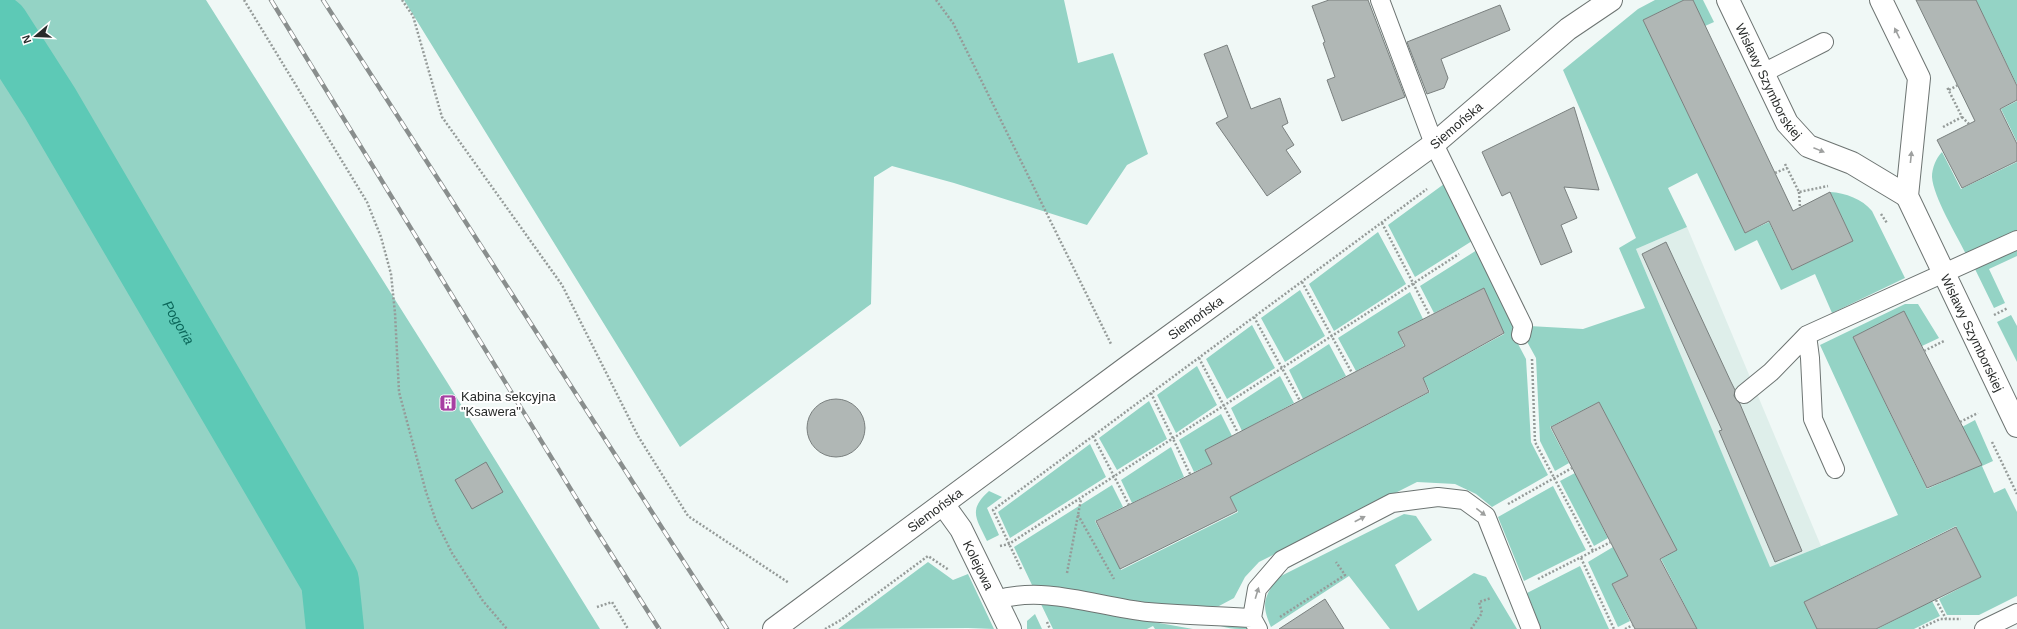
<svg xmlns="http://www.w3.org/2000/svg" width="2017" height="629" font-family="Arial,sans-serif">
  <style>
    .built { fill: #deeeea }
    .green { fill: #94d3c5 }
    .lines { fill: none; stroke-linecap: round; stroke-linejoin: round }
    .river { stroke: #5dc9b6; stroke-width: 58 }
    .building { fill: #b0b7b5; stroke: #7a807f }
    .lane-casing { stroke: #6d7472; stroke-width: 20 }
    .street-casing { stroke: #6d7472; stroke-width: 24 }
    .path { stroke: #959b99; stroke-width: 2.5; stroke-dasharray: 2 2; stroke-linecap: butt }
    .lane { stroke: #fff; stroke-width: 18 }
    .street { stroke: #fff; stroke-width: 22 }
    .rail-casing { stroke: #898e8d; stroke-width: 4.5 }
    .rail { stroke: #fff; stroke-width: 3; stroke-dasharray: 9; stroke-linecap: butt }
    .oneway { fill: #9ea09f }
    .labels { text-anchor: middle; stroke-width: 4; stroke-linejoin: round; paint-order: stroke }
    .street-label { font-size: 13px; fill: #282b2a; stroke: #fff }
    .poi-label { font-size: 13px; fill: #282b2a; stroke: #fff; text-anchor: start }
    .water-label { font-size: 14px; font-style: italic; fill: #0a6659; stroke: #fff }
  </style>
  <rect width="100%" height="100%" fill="#f0f8f6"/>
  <path class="built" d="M 1687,227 L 1821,546 L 1770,568 L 1636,249 Z"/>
  <path class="green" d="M 0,0 L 206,0 L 447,382 L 600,629 L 0,629 Z
    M 404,0 L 1064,0 L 1078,63 L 1113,53 L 1148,154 L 1127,165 L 1087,225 L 954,183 L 892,166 L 874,177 L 871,304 L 680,447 Z
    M 1655,0 L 1684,0 L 1643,20 L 1745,233 L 1769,222 L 1792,270 L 1853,241 L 1830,192 C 1846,193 1862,199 1872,211 L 1905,278 L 1832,313 L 1815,274 L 1781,290 L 1757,240 L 1735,251 L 1697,173 L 1668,188 L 1687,227 L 1636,249 L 1770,567 L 1898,515 L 1820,345 L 1905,304 L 1918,304 L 1939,338 L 1922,346 L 1904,312 L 1853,337 L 1927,489 L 1981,465 L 1962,427 L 1975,420 L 1993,461 L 1982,466 L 1994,493 L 2005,488 L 2017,512 L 2017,596 L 1979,615 L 1947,615 L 1939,599 L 1981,577 L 1956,526 L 1804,602 L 1817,629 L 1697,629 L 1661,559 L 1677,550 L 1599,402 L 1550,427 L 1569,463 L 1555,471 L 1540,441 L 1536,358 L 1525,338 L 1529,326 L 1583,329 L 1645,308 L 1619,248 L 1636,238 L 1563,70 L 1638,9 Z
    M 1693,0 L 1703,0 L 1714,22 L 1705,26 Z
    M 1976,0 L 2017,0 L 2017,85 Z
    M 2017,101 L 2017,142 L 2001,109 Z
    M 1942,152 L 1961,189 L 2017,162 L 2017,230 L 1966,254 C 1957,236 1933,196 1932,177 C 1932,168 1936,158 1942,152 Z
    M 1444,184 L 1472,241 L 1415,277 L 1388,225 Z
    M 1378,232 L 1406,284 L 1334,331 L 1309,284 Z
    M 2017,247 L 2017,256 L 1989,269 L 2005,303 L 1994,308 L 1974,267 Z
    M 1477,250 L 1517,332 L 1517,342 L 1526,359 L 1531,442 L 1548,475 L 1492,507 L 1476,494 L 1455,484 L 1417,482 L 1259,562 L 1245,577 L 1234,598 L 1219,606 L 1199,608 L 1125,600 L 1032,585 L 1014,547 L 1112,485 L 1123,507 L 1095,521 L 1121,570 L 1238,512 L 1230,497 L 1430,392 L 1423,378 L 1504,334 L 1484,288 L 1434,313 L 1420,286 Z
    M 1300,290 L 1325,336 L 1285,362 L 1261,318 Z
    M 1410,292 L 1423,319 L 1398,332 L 1404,346 L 1356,371 L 1338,338 Z
    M 2011,315 L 2017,326 L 2017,362 L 1997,322 Z
    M 1252,325 L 1275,368 L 1227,399 L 1206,359 Z
    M 1329,344 L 1346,376 L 1303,399 L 1289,370 Z
    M 1197,366 L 1217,405 L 1176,433 L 1157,395 Z
    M 1280,376 L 1294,403 L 1242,431 L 1231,408 Z
    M 1149,401 L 1167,439 L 1117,470 L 1099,438 Z
    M 1221,414 L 1232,436 L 1205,450 L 1212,464 L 1194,472 L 1179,440 Z
    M 1090,444 L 1106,477 L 1010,538 L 998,512 Z
    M 1171,447 L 1184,477 L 1132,503 L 1121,480 Z
    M 1575,473 L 1608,538 L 1594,546 L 1560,481 Z
    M 1553,486 L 1586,550 L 1524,581 L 1498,517 Z
    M 989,491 L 1002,497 L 987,508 L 999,535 L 987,541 C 976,518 968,510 989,491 Z
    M 1404,514 L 1416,516 L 1432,540 L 1395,565 L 1418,611 L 1474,573 L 1486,577 L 1517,629 L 1390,629 L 1349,576 L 1271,627 C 1261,604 1264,598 1277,578 Z
    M 1613,547 L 1628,576 L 1612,584 L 1630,621 L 1618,627 L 1588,562 Z
    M 928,562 L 953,580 L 968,574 L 994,629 L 968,628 L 838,629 Z
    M 1580,566 L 1609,629 L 1541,629 L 1527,593 Z
    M 1932,601 L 1940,616 L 1914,629 L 1877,629 Z
    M 1040,602 L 1193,629 L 1155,629 L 1153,626 L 1147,629 L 1053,629 Z
    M 1035,614 L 1042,629 L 1027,629 L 1027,621 Z
    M 1214,622 L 1246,625 L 1249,629 C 1238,629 1221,629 1214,622 Z"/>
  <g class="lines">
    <path class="river" id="s1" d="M 0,25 L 50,103 L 330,581 L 335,629"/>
  </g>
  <path class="building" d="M 1329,0 L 1368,0 L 1405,97 L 1342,121 L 1327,80 L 1335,77 L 1323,43 L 1325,42 L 1312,6 Z
    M 1684,0 L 1693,0 L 1793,211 L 1830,192 L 1853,241 L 1792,270 L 1769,221 L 1745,233 L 1643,20 Z
    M 1916,0 L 1976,0 L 2017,86 L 2017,100 L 2000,109 L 2017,144 L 2017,161 L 1962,188 L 1937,140 L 1975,121 Z
    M 1500,5 L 1510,30 L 1441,59 L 1448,78 L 1444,88 L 1427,94 L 1407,42 Z
    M 1227,45 L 1251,109 L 1280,98 L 1288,123 L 1282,126 L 1294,145 L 1286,150 L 1301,172 L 1267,196 L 1216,123 L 1228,117 L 1204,54 Z
    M 1574,107 L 1599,190 L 1564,187 L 1577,218 L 1561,225 L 1572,252 L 1541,265 L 1510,192 L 1502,196 L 1482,152 Z
    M 1666,242 L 1731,382 L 1735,390 L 1734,396 L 1740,404 L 1802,551 L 1775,562 L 1719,431 L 1722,430 L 1642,254 Z
    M 1484,288 L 1504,333 L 1423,378 L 1429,392 L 1230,497 L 1237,511 L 1120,569 L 1096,521 L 1212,464 L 1205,450 L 1405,346 L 1398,332 Z
    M 1904,311 L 1982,465 L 1927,488 L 1853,337 Z
    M807 428a29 29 0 1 1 58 0a29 29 0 1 1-58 0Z
    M 1599,402 L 1677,550 L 1660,559 L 1697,629 L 1635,629 L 1612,584 L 1628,576 L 1551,427 Z
    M 486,462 L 503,492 L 472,509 L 455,480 Z
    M 1956,527 L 1981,577 L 1876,629 L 1817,629 L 1804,602 Z
    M 1325,599 L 1344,629 L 1279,629 Z"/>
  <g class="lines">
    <g class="lane-casing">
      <path id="lane" d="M 1380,0 L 1434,144 L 1523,326 L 1521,335
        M 1763,73 L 1824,42
        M 1807,335 L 1810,358 L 1813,419 L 1835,469
        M 1744,394 L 1771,372 L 1807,335 L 2017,240
        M 996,600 C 1046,585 1098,607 1148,612 C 1182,615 1217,616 1252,618
        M 1258,629 L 1252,618 L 1257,589 L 1282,560 L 1392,503 L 1438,497 L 1464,500 L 1486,516 L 1531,629
        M 1984,629 L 2017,613"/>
    </g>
    <g class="street-casing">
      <g id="street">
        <path id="s2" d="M 1728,0 L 1787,123 L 1808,146 L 1852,163 L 1907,196"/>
        <path id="s3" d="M 1881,0 L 1919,78 L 1907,196 L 2017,426"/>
        <path id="s4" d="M 943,504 L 961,529 L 1010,629"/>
        <path id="s5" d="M 774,629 L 1126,368 L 1434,144 L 1568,29 L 1611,0"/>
      </g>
    </g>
    <path class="path" d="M 244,0 L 367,202 L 381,237 L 391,274 L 395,313 L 399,392 L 426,492 L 436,521 L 452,553 L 483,601 L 507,629
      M 402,0 L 413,16 L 442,117 L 562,285 L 638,436 L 688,516 L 789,583
      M 936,0 L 953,23 L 1111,344
      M 1949,90 L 1958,85
      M 1962,117 L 1969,124
      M 1943,127 L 1962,117 L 1947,87
      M 1785,164 L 1799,192 L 1828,186
      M 1775,173 L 1787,168
      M 1799,192 L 1800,207
      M 1881,214 L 1887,223
      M 1382,223 L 1430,316
      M 1302,282 L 1352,373
      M 1994,315 L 2008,308
      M 1254,317 L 1300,401
      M 1924,351 L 1944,341
      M 1199,358 L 1238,433
      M 1532,359 L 1535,442 L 1593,551
      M 1151,393 L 1190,474
      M 1960,422 L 1978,413
      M 1093,436 L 1129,505
      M 1992,442 L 2017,494
      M 1508,504 L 1572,468
      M 1078,515 L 1114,579
      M 1000,546 L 1009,544 L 1459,254
      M 1581,558 L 1614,629
      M 1021,569 L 993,510 L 1427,189
      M 1067,573 L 1081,499
      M 1538,579 L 1611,542
      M 1936,600 L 1946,619
      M 597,607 L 612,602 L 628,629
      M 1280,617 L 1345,575 L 1336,562
      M 1047,622 L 1050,629
      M 825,629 L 841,620 L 928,556 L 949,570
      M 1471,629 L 1482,613 L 1479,602 L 1491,598
      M 1625,629 L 1633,625
      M 1919,629 L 1940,619 L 1961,619"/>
    <use href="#lane" class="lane"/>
    <use href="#street" class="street"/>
    <g class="rail-casing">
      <path id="rail" d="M 271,0 L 589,519 L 659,629
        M 323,0 L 727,629"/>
    </g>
    <use href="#rail" class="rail"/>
  </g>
  <defs><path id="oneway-solid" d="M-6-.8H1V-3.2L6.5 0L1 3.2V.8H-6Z"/></defs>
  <g class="oneway">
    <use href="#oneway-solid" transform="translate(1897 33) rotate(-116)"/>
    <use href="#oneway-solid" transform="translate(1819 150) rotate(22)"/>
    <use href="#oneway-solid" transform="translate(1911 157) rotate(-84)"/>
    <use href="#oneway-solid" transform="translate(1481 512) rotate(38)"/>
    <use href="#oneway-solid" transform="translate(1360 519) rotate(-27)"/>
    <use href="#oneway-solid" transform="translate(1257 593) rotate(-73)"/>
  </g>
  <defs>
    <g id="building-square" transform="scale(0.9)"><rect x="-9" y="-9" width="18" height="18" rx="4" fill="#a73fa2" stroke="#fff"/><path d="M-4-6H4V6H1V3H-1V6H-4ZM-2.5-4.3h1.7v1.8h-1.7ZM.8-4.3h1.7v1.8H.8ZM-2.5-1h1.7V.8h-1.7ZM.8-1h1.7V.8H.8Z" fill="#fff"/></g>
  </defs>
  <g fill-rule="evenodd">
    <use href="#building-square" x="448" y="403"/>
  </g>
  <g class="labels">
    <g class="street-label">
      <text dy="5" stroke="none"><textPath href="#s2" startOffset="91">Wisławy Szymborskiej</textPath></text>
      <text dy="5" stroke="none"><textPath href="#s5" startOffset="848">Siemońska</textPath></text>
      <text dy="5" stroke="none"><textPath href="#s5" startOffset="524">Siemońska</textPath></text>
      <text dy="5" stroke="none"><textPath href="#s3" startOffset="357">Wisławy Szymborskiej</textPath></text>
      <text dy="5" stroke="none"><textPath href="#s5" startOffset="200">Siemońska</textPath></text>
      <text dy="5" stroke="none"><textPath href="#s4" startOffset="71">Kolejowa</textPath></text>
    </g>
    <g class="poi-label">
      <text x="461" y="401">Kabina sekcyjna<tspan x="461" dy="15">"Ksawera"</tspan></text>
    </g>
    <g class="water-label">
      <text dy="5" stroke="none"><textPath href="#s1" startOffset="347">Pogoria</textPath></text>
    </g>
  </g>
  <g transform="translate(36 36) rotate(251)" stroke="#ffffff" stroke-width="3" paint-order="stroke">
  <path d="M0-3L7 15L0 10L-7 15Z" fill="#282b2a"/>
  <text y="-6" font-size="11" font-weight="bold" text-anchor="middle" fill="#282b2a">N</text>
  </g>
</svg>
